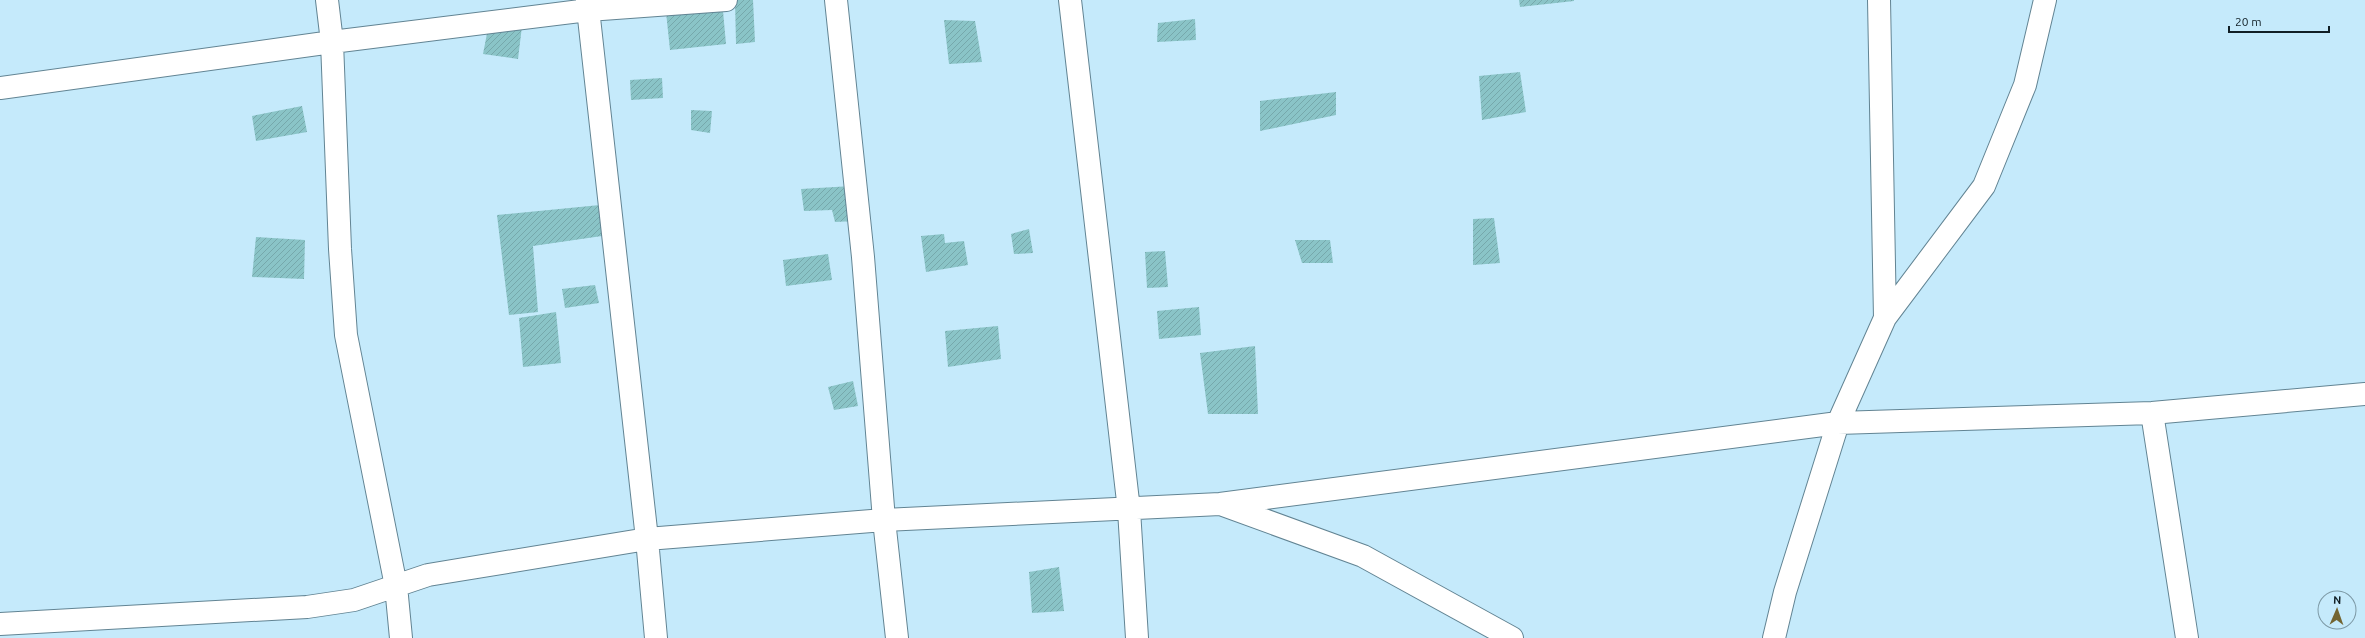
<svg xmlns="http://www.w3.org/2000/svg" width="2365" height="638" font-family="Ubuntu,sans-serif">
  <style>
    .building { fill: url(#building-hatch) }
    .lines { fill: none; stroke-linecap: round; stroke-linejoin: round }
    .street-casing { stroke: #628493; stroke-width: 24 }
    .street { stroke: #fff; stroke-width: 22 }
  </style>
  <defs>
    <pattern id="building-hatch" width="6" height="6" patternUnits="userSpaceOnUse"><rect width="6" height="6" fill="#8ac4c7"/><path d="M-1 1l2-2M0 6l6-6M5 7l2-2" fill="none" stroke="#76a8ab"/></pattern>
  </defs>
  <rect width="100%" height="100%" fill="#c5eafb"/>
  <path class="building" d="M 722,0 L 726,44 L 670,50 L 666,12 Z
    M 735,0 L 753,0 L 755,42 L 736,44 Z
    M 1519,0 L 1574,0 L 1574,1 L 1520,7 Z
    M 491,13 L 523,18 L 518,59 L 483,54 Z
    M 1195,19 L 1196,40 L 1157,42 L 1158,23 Z
    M 944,20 L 975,21 L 982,62 L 949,64 Z
    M 1520,72 L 1526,112 L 1482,120 L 1479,76 Z
    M 662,78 L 663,98 L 631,100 L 630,80 Z
    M 1336,92 L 1336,115 L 1260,131 L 1260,101 Z
    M 302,106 L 307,132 L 256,141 L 252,116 Z
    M 691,110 L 712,111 L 710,133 L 691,130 Z
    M 852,186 L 856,221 L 835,222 L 832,210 L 804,211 L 801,189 Z
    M 600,205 L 602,236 L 533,246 L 538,312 L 509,315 L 497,215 Z
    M 1494,218 L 1500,263 L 1473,265 L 1473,219 Z
    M 1029,229 L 1033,253 L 1014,254 L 1011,234 Z
    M 944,234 L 945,243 L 964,241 L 968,265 L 926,272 L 921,236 Z
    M 256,237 L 305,240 L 304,279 L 252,277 Z
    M 1295,240 L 1330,240 L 1333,263 L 1302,263 Z
    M 1165,251 L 1168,287 L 1147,288 L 1145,252 Z
    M 828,254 L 832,280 L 786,286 L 783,260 Z
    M 595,285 L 599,303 L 565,308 L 562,289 Z
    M 1199,307 L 1201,335 L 1159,339 L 1157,311 Z
    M 556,312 L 561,363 L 523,367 L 519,318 Z
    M 998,326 L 1001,359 L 948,367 L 945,331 Z
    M 1255,346 L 1258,414 L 1208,414 L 1200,353 Z
    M 853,381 L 858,406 L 834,410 L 828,387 Z
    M 1059,567 L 1064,611 L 1032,613 L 1029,572 Z"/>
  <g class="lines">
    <g class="street-casing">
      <path id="street" d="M 327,0 L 332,42 L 340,249 L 346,335 L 396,586 L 401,638
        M 587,0 L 647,539 L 656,638
        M 836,0 L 863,257 L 884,520 L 897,638
        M 1070,0 L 1129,510 L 1137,638
        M 1879,0 L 1885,318
        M 0,88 L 332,42 L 588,10 L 726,0
        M 2152,413 L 2187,638
        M 1223,505 L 1363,556 L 1512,638
        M 0,624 L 307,607 L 354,600 L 428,575 L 647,539 L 884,520 L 1220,504 L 1838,423 L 2152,413 L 2365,394
        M 1774,638 L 1785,592 L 1838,423 L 1885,318 L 1984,186 L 2025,85 L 2045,0"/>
    </g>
    <use href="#street" class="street"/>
  </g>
  <g transform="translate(2337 610) rotate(2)"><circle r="19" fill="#c5eafb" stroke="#7d99a5"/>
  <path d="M0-3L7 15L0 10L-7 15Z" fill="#736532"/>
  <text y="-6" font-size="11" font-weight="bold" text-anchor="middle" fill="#111f25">N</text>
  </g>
  <path d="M2229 26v6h100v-6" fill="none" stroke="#111f25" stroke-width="2"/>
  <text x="2235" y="26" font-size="12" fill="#111f25" stroke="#c5eafb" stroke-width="3" paint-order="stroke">20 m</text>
</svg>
